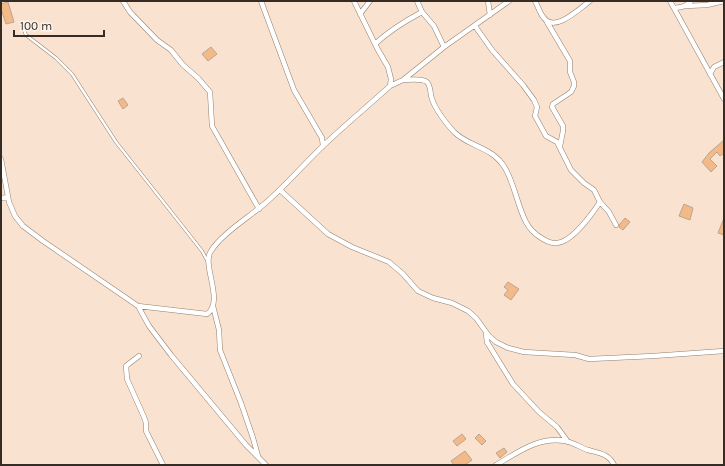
<svg xmlns="http://www.w3.org/2000/svg" width="725" height="466" font-family="Karla,sans-serif">
  <style>
    .building { fill: #f3b987; stroke: #baa593 }
    .lines { fill: none; stroke-linecap: round; stroke-linejoin: round }
    .service-casing { stroke: #937f6e; stroke-width: 3.5 }
    .minor-casing { stroke: #937f6e; stroke-width: 5.5 }
    .service { stroke: #fff; stroke-width: 2.5 }
    .minor { stroke: #fff; stroke-width: 4.5 }
  </style>
  <rect width="100%" height="100%" fill="#f9e3d0"/>
  <path class="building" d="M 8,2 L 14,22 L 6,24 L 1,9 L 1,4 Z
    M 211,47 L 217,54 L 208,61 L 202,54 Z
    M 123,98 L 128,105 L 123,109 L 118,101 Z
    M 724,140 L 724,153 L 720,156 L 717,152 L 710,159 L 717,166 L 711,172 L 702,162 L 709,153 Z
    M 684,204 L 693,208 L 690,220 L 679,216 Z
    M 625,218 L 630,222 L 623,230 L 619,227 L 620,224 Z
    M 724,218 L 724,235 L 718,233 Z
    M 508,282 L 519,289 L 511,300 L 504,295 L 508,290 L 504,287 Z
    M 462,434 L 466,439 L 457,446 L 453,441 Z
    M 479,434 L 486,441 L 482,445 L 475,438 Z
    M 504,448 L 507,452 L 500,458 L 496,453 Z
    M 465,451 L 472,460 L 465,465 L 454,465 L 451,461 Z"/>
  <g class="lines">
    <g class="service-casing">
      <path id="service" d="M 22,25 L 26,35 L 56,58 L 72,74 L 116,142 L 191,237 L 202,251 L 208,262"/>
    </g>
    <g class="minor-casing">
      <path id="minor" d="M 123,1 L 130,12 L 157,40 L 171,50 L 183,65 L 198,78 L 210,92 L 212,126 L 259,209
        M 261,1 L 294,90 L 322,138 L 323,146
        M 354,1 L 377,48 L 388,67 L 391,79 L 390,86
        M 417,1 L 422,12 L 434,26 L 444,47
        M 488,1 L 490,15
        M 535,1 C 538,6 540,14 544,18 C 555,33 580,8 590,1
        M 670,1 L 724,99
        M 686,6 L 707,5 L 724,1
        M 674,8 C 681,7 686,7 691,1
        M 360,14 L 370,1
        M 547,22 L 570,61 L 570,72 L 574,82 L 574,86 L 571,92 L 553,104 L 552,107 L 563,126 L 563,131 L 560,146
        M 475,26 L 492,50 L 523,85 L 534,100 L 537,107 L 535,116 L 546,136 L 557,142 L 571,170 L 584,183 L 594,190 L 600,202 L 609,212 L 616,225
        M 375,44 C 389,31 405,21 422,12
        M 710,74 L 714,67 L 724,62
        M 403,80 C 409,80 421,78 427,82 C 431,86 430,94 432,99 C 436,111 446,123 454,132 C 469,147 493,147 505,168 C 515,185 517,205 526,222 C 530,230 536,235 543,239 C 547,241 552,244 557,243 C 572,242 592,214 600,202
        M 1,159 L 9,202 L 15,216 L 23,226 L 43,241 L 138,306 L 149,326 L 171,355 L 246,445 L 266,465
        M 280,190 L 328,234 L 352,247 L 389,262 L 403,274 L 418,291 L 433,298 L 452,303 L 468,311 L 476,318 L 489,336 L 496,342 L 508,348 L 524,352 L 575,355 L 589,359 L 653,356 L 724,351
        M 1,198 L 8,197
        M 138,306 L 207,314 C 225,301 201,265 211,251 C 223,232 253,215 270,199 C 289,182 305,163 324,145 C 345,125 368,106 390,86 L 403,80 L 444,47 L 509,1
        M 213,306 L 219,330 L 220,350 L 241,403 L 253,438 L 258,456
        M 486,334 L 487,342 L 513,384 L 539,412 L 557,427 L 568,442
        M 139,356 L 126,366 L 127,379 L 144,417 L 146,423 L 146,431 L 163,465
        M 496,465 C 517,453 539,436 565,441 C 573,442 581,448 588,450 C 599,453 609,454 614,465"/>
    </g>
    <use href="#service" class="service"/>
    <use href="#minor" class="minor"/>
  </g>
  <rect width="725" height="466" fill="none" stroke="#342c25" stroke-width="4"/>
  <path d="M14 30v6h90v-6" fill="none" stroke="#342c25" stroke-width="2"/>
  <text x="20" y="30" font-size="12" fill="#342c25" stroke="#fcf3eb" stroke-width="3" paint-order="stroke">100 m</text>
</svg>
